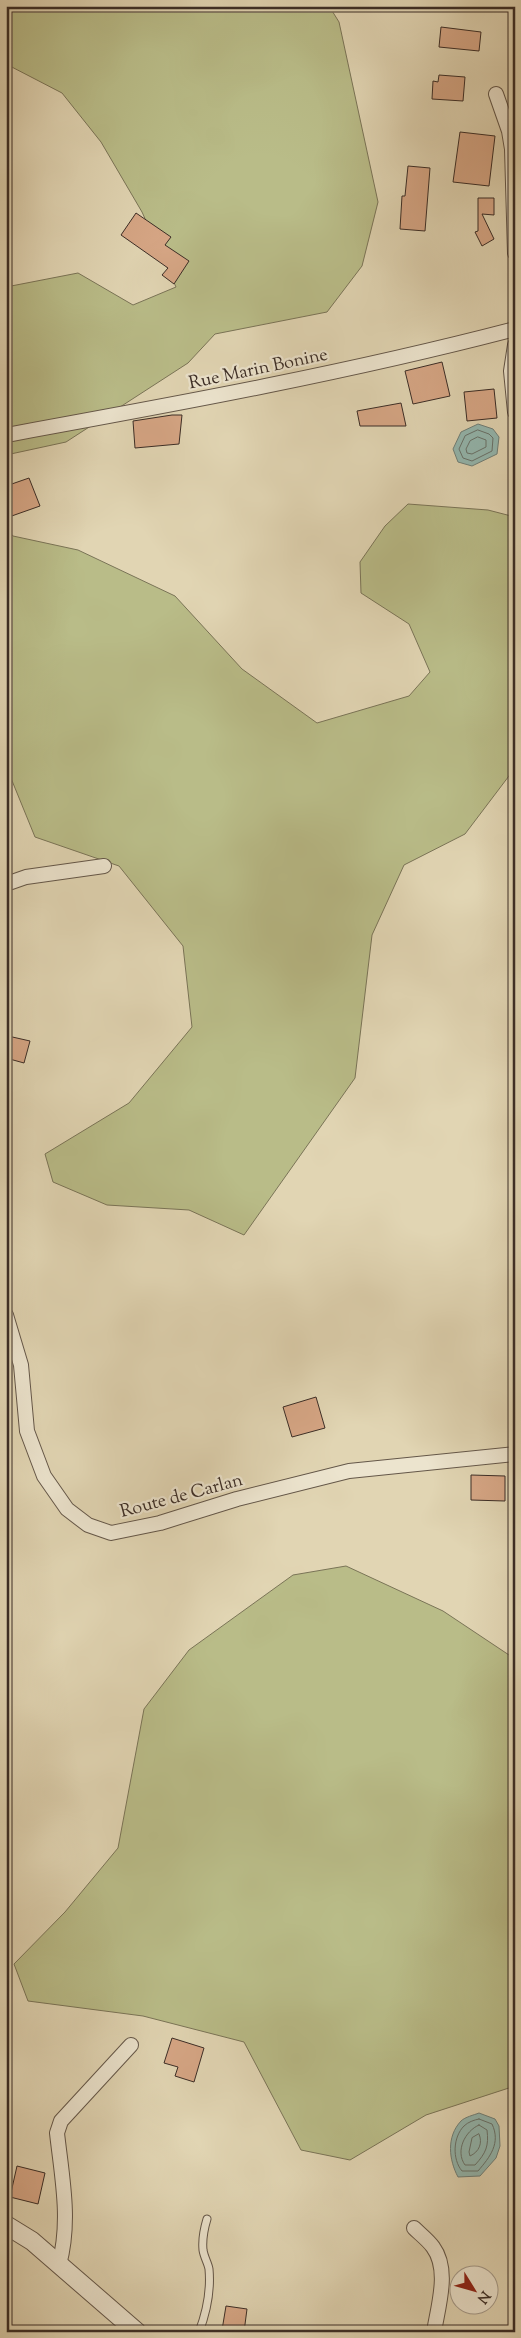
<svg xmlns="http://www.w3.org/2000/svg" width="521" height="2338" font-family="'Sorts Mill Goudy',serif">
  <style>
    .green { fill: #b9bc88; stroke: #7a7457 }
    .water { fill: #94b8b0; stroke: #708079 }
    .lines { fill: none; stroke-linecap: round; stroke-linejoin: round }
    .shore { stroke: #68726b; stroke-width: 1 }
    .building { fill: #d6a685; stroke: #3b2d26 }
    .service-casing { stroke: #645749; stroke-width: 9 }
    .minor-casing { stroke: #645749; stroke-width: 16 }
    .tertiary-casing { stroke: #645749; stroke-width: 20 }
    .service { stroke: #ece4ce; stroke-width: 7 }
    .minor { stroke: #ece4ce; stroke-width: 14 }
    .tertiary { stroke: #ece4ce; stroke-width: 18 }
    .labels { text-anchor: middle; stroke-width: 4.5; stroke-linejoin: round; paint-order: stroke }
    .street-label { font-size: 18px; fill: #3b2d26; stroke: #ece4ce }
  </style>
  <rect width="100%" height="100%" fill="#e1d5b3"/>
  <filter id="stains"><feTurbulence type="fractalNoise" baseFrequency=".004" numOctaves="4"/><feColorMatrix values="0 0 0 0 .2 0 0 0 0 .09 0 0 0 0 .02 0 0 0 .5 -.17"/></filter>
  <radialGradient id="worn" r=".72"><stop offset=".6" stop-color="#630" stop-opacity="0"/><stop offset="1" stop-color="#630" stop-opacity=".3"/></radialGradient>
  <path class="green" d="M 6,6 L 329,6 L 339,22 L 378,202 L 362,266 L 327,312 L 215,334 L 188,363 L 66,442 L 6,455 L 6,287 L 78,273 L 133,305 L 176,287 L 142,212 L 101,142 L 62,93 L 6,64 Z
    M 408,504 L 488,510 L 515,517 L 515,768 L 465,834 L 404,865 L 372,935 L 355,1078 L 244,1235 L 189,1210 L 107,1205 L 53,1182 L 45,1154 L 129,1103 L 192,1027 L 183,946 L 119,866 L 35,837 L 6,766 L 6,528 L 13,536 L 78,550 L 175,596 L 242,669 L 317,723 L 409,696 L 430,672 L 409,624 L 361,593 L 360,562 L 385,526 Z
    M 346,1566 L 443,1611 L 515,1659 L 515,2086 L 426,2115 L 350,2160 L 301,2150 L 244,2042 L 143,2016 L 28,2001 L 14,1964 L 65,1912 L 118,1848 L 144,1709 L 189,1650 L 293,1575 Z"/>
  <path class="water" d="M 478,424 L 493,429 L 499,437 L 497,454 L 472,466 L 458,462 L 453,449 L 461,432 Z
    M 479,2113 L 495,2119 L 499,2126 L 500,2146 L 496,2158 L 480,2176 L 458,2177 C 449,2160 446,2137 461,2121 C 465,2117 474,2115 479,2113 Z"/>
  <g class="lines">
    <path class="shore" d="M 478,430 L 489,434 L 493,438 L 492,451 L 472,461 L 463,458 L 459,449 L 465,436 Z
      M 478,437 L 486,440 L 486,447 L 472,454 L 467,453 L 466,449 L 470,441 Z
      M 479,2119 L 492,2124 C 501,2143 490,2157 478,2171 L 462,2171 C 452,2159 453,2137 464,2126 C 468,2122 474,2120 479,2119 Z
      M 479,2125 L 487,2130 C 489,2146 486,2153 475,2165 L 465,2165 C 455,2151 465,2131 479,2125 Z
      M 479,2134 C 483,2143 479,2152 470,2156 L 469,2152 L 472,2138 Z"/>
  </g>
  <path class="building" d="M 441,27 L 481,32 L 479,51 L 439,47 Z
    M 439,75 L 465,77 L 463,101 L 432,99 L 433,81 L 438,82 Z
    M 460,132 L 495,136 L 489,186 L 453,182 Z
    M 408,166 L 430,168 L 425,231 L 400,229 L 402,196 L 405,196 Z
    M 478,198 L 494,198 L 494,215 L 482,214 L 494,239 L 482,246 L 475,232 L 478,231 Z
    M 136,213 L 171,237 L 165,245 L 189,261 L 174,284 L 162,275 L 168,268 L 121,235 Z
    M 442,362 L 450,396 L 413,404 L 405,371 Z
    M 494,389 L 497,418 L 467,421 L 464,392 Z
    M 401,403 L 406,426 L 360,426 L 357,411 Z
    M 172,415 L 182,415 L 179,444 L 135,448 L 133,421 Z
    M 29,478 L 40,506 L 6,518 L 6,486 Z
    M 8,1036 L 30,1041 L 24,1063 L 6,1058 Z
    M 316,1397 L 325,1428 L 292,1437 L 283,1407 Z
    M 471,1475 L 505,1476 L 505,1501 L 471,1500 Z
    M 172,2038 L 204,2048 L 194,2082 L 175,2076 L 178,2067 L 164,2063 Z
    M 17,2166 L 45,2173 L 38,2204 L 10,2197 Z
    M 226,2306 L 247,2309 L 244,2332 L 222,2330 Z"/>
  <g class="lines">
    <g class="service-casing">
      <path id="service" d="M 199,2332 C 207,2311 211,2291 209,2269 C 208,2263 204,2257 203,2250 C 202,2240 204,2229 207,2219"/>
    </g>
    <g class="minor-casing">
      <path id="minor" d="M 496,94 L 509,131 L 512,149 L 515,253
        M 515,345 L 511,371 L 515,412
        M 6,435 C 176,404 347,373 515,329
        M 6,884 L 26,877 L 104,866
        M 6,1315 L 21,1365 L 27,1431 L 44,1476 L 67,1509 L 88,1525 L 111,1533 L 160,1523 L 237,1499 L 349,1471 L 515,1454
        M 414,2228 C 420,2234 428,2240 433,2247 C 450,2270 438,2306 434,2332
        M 59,2265 C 71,2221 62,2178 57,2133 L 61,2121 L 131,2045"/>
    </g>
    <g class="tertiary-casing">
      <path id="tertiary" d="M 6,2225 L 32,2241 L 137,2332"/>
    </g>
    <use href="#service" class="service"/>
    <use href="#minor" class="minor"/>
    <use href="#tertiary" class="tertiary"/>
  </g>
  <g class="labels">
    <g class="street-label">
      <text transform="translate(258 368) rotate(-12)" y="6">Rue Marin Bonine</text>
      <text transform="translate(181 1495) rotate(-15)" y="6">Route de Carlan</text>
    </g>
  </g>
  <rect width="521" height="2338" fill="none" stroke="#e1d5b3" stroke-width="25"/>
  <rect x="8" y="8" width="506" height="2323" fill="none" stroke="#3b2d26" stroke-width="2.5"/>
  <rect x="12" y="12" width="496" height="2313" fill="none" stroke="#3b2d26"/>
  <g transform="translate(474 2290) rotate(127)"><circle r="24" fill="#ece4ce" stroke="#a59b8b"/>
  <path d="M0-4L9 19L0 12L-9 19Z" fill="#8f2418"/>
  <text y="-8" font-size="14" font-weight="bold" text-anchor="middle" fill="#3b2d26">N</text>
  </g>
  <rect width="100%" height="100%" filter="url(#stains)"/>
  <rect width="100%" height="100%" fill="url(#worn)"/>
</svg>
